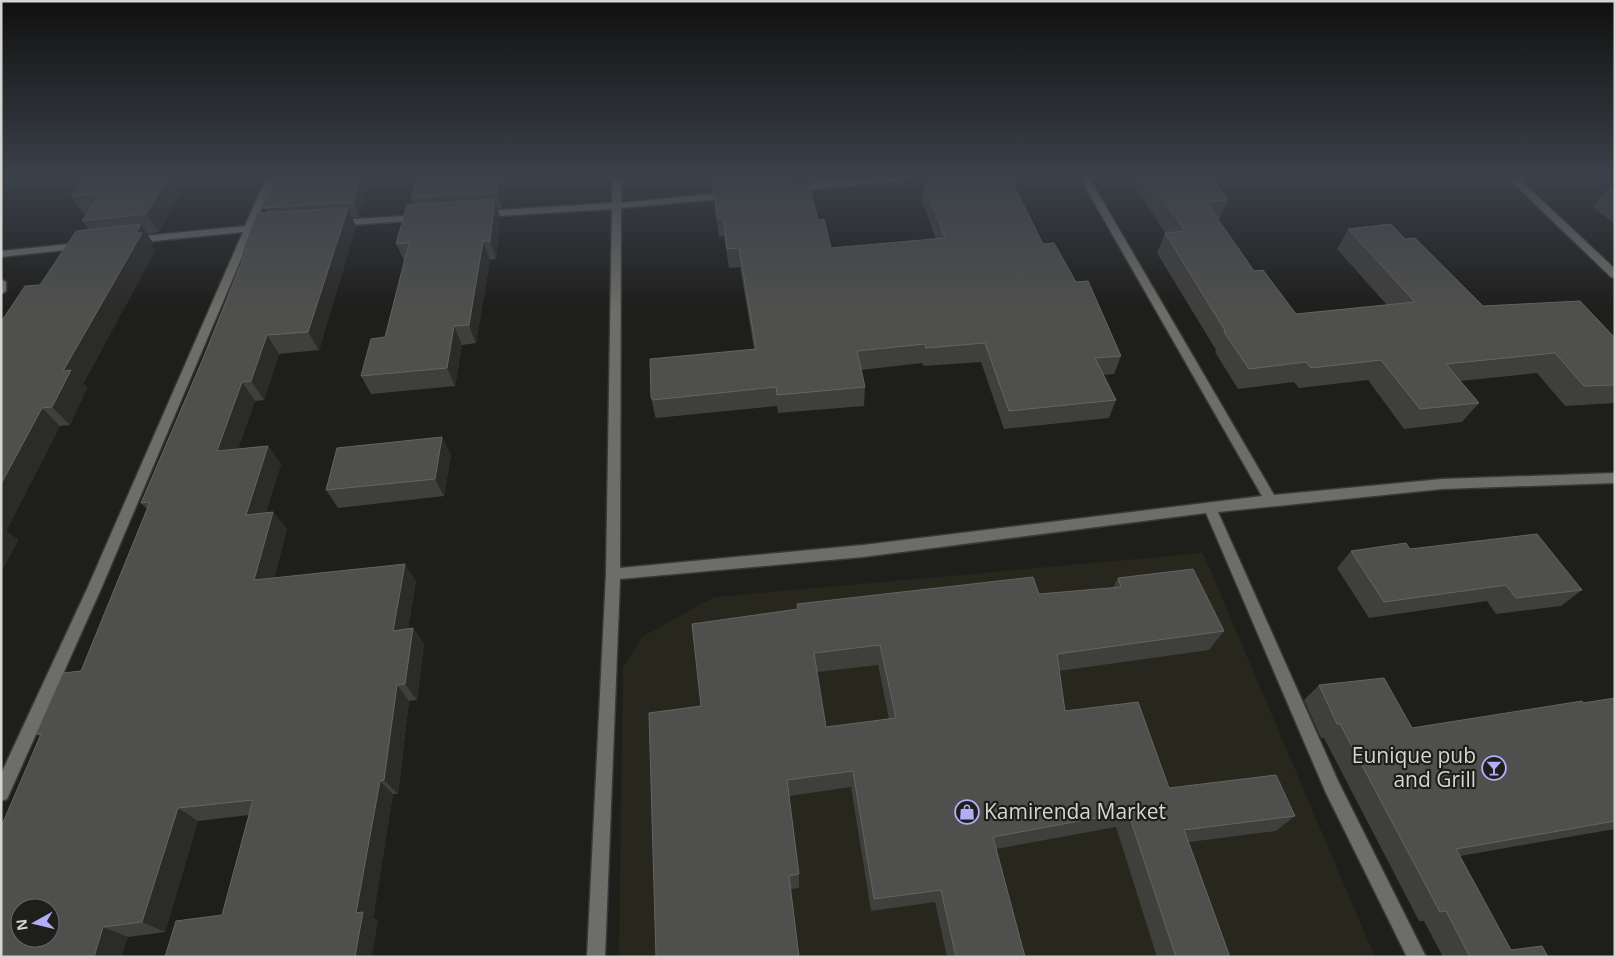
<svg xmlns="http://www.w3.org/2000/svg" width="1616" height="958" font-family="'Open Sans',sans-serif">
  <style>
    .built { fill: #27271e }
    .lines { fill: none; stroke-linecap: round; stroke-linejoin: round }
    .minor-casing { stroke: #393937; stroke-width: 3 }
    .minor { fill: #6d6d69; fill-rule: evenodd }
    .wall { fill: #3f3f3c; fill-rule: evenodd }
    .shaded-wall { fill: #2b2b28 }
    .building { fill: #4f4f4d; stroke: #646462; fill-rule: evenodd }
    .labels { text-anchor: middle; stroke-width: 4.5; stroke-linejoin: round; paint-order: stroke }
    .near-poi-label { font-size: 21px; fill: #d5d5d3; stroke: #1e1e1b; text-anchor: end }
  </style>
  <rect width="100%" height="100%" fill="#1e1e1b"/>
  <path class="built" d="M 1203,553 L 1375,957 L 619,957 L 623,667 L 642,637 L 714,597 Z"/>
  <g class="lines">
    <g class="minor-casing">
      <path id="minor" d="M 267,176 L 276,176 L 255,225 L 269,224 L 274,227 L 269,230 L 253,231 L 101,589 L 7,799 L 1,801 L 1,774 L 87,589 L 243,232 L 134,243 L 129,240 L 134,237 L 245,226 Z
        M 612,176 L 622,176 L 621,203 L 730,192 L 735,195 L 730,198 L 621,208 L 620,568 L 863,545 L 1262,496 L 1079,176 L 1088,176 L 1274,495 L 1442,479 L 1615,473 L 1615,483 L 1442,489 L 1218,512 L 1338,781 L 1426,957 L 1407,957 L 1326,793 L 1206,513 L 863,557 L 620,579 L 605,957 L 587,957 L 606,574 L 612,209 L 483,217 L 478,214 L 483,211 L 612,203 Z
        M 886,176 L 920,176 L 916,179 L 795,191 L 790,188 L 795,185 Z
        M 1506,176 L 1516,176 L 1615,269 L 1615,278 L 1611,277 Z
        M 418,215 L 423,218 L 421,220 L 338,226 L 333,223 L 338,220 Z
        M 80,243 L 83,244 L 83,248 L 1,257 L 1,251 Z
        M 1,279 L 6,282 L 6,291 L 1,294 Z"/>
    </g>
    <use href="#minor" class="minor"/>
  </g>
  <path class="wall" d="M 84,176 L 189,176 L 159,232 L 147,234 L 153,243 L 152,246 L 155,251 L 83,384 L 87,388 L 70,425 L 60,426 L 6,531 L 18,540 L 1,572 L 1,322 L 40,285 L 89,230 L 82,221 L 87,214 L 84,214 L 71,196 Z
    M 372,176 L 359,217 L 352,217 L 356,227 L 319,350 L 279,354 L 264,400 L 255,401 L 238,449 L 268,446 L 281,464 L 266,512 L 273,512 L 287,529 L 274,578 L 416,581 L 408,629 L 413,628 L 424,644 L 417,700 L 409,701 L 398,794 L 393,794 L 373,918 L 378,921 L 222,915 L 249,815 L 198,821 L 165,932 L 128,937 L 1,957 L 40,736 L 36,734 L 81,671 L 147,509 L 141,503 L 204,356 L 245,254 L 243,250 L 267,213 L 264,208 Z
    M 417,176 L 505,176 L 502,208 L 497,208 L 500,218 L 496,259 L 490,260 L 476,343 L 462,345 L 455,386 L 371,394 L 361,376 L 385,337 L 405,263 L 396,244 L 413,204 L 411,198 Z
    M 711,176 L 788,176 L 790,185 L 818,220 L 831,248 L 936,239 L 922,202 L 924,183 L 1043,244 L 1076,282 L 1121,356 L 1114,374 L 1103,375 L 1116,400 L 1109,418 L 1004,429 L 981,362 L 924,366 L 922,363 L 861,370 L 865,387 L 864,406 L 778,413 L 777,406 L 656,418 L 655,416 L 651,397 L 754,349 L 740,267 L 729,268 L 724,236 L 719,237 Z
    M 1128,176 L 1210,176 L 1228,200 L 1219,220 L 1254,271 L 1296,314 L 1387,305 L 1337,249 L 1348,229 L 1405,239 L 1483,306 L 1615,338 L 1615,403 L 1565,406 L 1537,373 L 1460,381 L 1479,403 L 1462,422 L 1404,429 L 1368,380 L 1299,388 L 1294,382 L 1238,389 L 1215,352 L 1216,350 L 1157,253 L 1165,233 Z
    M 1608,188 L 1615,188 L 1615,224 L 1593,207 Z
    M 442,437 L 451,455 L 444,496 L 338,508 L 326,490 Z
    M 1410,549 L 1582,590 L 1561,606 L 1496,614 L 1487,601 L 1369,618 L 1337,568 L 1351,551 Z
    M 1118,578 L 1224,631 L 1209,650 L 1059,671 L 1065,711 L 1169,788 L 1295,816 L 1276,831 L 1189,842 L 1230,957 L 1157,957 L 1116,827 L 996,849 L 1025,957 L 947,957 L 935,902 L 871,911 L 851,787 L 789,796 L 799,874 L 799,888 L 791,889 L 701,706 L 797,609 L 797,604 L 1039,594 L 1113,588 ZM 878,665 L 889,719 L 826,727 L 817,672 Z
    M 1319,685 L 1412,728 L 1615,698 L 1615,829 L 1460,856 L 1511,950 L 1548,957 L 1443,957 L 1424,921 L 1419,921 L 1324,738 L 1321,738 L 1304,700 Z"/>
  <path class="shaded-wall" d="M 168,176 L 189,176 L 159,232 L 146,214 Z
    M 361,176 L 372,176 L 359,217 L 353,202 Z
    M 499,176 L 505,176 L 502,208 L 497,193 Z
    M 495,199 L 500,218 L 496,259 L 490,241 Z
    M 348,208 L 356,227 L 319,350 L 308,332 Z
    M 141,224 L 153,243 L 152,246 L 155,251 L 83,384 L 87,388 L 70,425 L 52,407 L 63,371 Z
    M 483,241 L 490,260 L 476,343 L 469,325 Z
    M 454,326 L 462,345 L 455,386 L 447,368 Z
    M 267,335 L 279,354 L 264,400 L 251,381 Z
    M 242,382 L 255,401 L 231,470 L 217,451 Z
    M 42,408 L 60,426 L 6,531 L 18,540 L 1,572 L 1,484 Z
    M 442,437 L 451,455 L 444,496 L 435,479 Z
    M 268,446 L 281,464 L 260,532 L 246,515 Z
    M 273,512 L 287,529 L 269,597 L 254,580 Z
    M 405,564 L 416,581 L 405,647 L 393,631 Z
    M 413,628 L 424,644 L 417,700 L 405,684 Z
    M 397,685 L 409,701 L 398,794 L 384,780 Z
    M 380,781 L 393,794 L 373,918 L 378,921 L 372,957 L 355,957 L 356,913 Z
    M 178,808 L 198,821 L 165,932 L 142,922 Z
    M 103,927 L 128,937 L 122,957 L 94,957 Z"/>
  <path class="building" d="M 84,176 L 168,176 L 146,214 L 82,221 L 100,194 L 71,196 Z
    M 276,176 L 361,176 L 353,202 L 264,208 Z
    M 417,176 L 499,176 L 497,193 L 411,198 Z
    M 774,176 L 788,176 L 790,185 L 809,183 L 818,220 L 824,219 L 831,248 L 945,238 L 924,183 L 1009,176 L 1043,244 L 1054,243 L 1076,282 L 1088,281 L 1121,356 L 1095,358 L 1116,400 L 1009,411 L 985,343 L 926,348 L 925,344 L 857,351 L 865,387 L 777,395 L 776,387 L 653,400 L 651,397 L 650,359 L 756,349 L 739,248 L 727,249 L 723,218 L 717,218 L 713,182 Z
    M 1147,176 L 1210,176 L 1228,200 L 1206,202 L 1254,271 L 1263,270 L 1296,314 L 1415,302 L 1348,229 L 1391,224 L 1405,239 L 1415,238 L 1483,306 L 1580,301 L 1615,338 L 1615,385 L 1584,386 L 1555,353 L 1446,364 L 1479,403 L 1420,409 L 1381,360 L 1311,368 L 1306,362 L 1249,369 L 1224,332 L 1226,332 L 1165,233 L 1185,231 Z
    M 1608,188 L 1615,188 L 1615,194 Z
    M 495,199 L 490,241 L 483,241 L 469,325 L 454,326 L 447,368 L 361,376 L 371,339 L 385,337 L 409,243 L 396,244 L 407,205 Z
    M 348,208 L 308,332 L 267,335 L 251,381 L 242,382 L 217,451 L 268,446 L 246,515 L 273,512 L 254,580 L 405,564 L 393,631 L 413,628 L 405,684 L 397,685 L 384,780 L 380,781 L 356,913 L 363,912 L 355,957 L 165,957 L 176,921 L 222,915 L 253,800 L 178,808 L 142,922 L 103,927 L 94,957 L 1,957 L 1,827 L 41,734 L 36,734 L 63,673 L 81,671 L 150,502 L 141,503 L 204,356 L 247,249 L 243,250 L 257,213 ZM 20,908 L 50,908 L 50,938 L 20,938 Z
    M 141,224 L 136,233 L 142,233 L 63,371 L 71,370 L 52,407 L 42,408 L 1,484 L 1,322 L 25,286 L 40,285 L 76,231 Z
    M 442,437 L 435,479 L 326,490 L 337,448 Z
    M 1537,534 L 1582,590 L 1516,598 L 1506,585 L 1384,602 L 1351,551 L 1406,543 L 1410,549 Z
    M 1193,569 L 1224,631 L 1057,654 L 1065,711 L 1138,702 L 1169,788 L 1276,775 L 1295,816 L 1184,830 L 1230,957 L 1176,957 L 1128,812 L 993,837 L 1025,957 L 956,957 L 941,890 L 874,899 L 853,771 L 787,780 L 799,874 L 789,876 L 799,957 L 656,957 L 649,713 L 701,706 L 692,624 L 798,609 L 797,604 L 1033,577 L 1039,594 L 1121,587 L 1118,578 ZM 880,645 L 896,718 L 826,727 L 814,653 Z
    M 1384,678 L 1412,728 L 1582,701 L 1583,703 L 1615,698 L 1615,821 L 1456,849 L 1511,950 L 1542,946 L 1548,957 L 1470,957 L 1446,911 L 1440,912 L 1340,724 L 1337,724 L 1319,685 Z"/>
  <linearGradient id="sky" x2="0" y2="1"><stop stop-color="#10100f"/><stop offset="0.57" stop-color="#3b414a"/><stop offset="1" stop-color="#3b414a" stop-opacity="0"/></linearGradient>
  <rect width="1616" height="310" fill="url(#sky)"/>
  <defs>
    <g id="bar-ring" transform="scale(1.25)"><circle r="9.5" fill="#1e1e1b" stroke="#b2adf9" stroke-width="1.5"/><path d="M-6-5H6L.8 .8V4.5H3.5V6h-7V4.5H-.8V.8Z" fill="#b2adf9"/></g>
    <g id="shop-ring" transform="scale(1.25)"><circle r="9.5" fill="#1e1e1b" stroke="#b2adf9" stroke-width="1.5"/><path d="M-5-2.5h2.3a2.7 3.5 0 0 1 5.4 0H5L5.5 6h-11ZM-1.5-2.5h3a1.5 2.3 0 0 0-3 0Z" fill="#b2adf9"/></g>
  </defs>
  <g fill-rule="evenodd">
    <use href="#bar-ring" x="1494" y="768"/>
    <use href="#shop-ring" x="967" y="812"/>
  </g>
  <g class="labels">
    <g class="near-poi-label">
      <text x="1476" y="763">Eunique pub<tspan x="1476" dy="24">and Grill</tspan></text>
      <text x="984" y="819" text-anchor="start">Kamirenda Market</text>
    </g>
  </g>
  <rect width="1616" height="958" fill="none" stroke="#d5d5d3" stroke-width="5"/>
  <g transform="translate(35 923) rotate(262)"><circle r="24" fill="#1e1e1b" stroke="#676765"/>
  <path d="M0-4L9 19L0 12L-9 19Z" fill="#b2adf9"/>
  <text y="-8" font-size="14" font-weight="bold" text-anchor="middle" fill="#d5d5d3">N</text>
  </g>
</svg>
